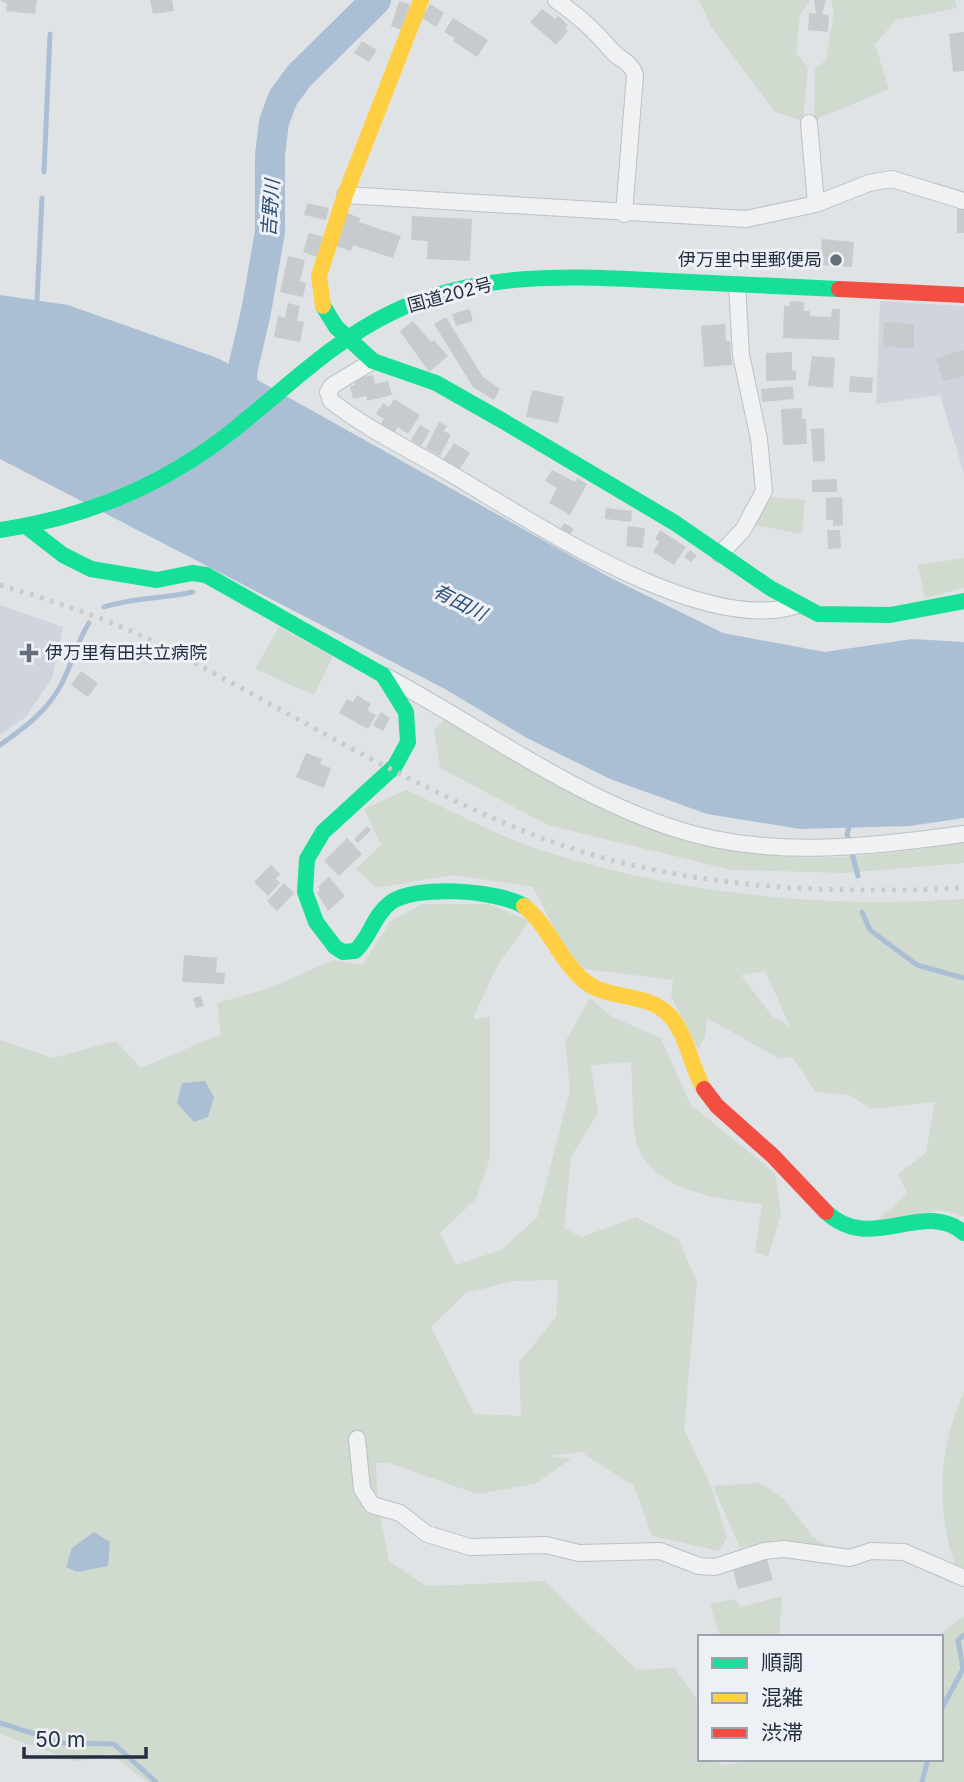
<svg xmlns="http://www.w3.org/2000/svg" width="964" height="1782" font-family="Inter,'Noto Sans JP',sans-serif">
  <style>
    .built { fill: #d0d4dc }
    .green { fill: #d0dacf; fill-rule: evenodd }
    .water { fill: #abbfd4 }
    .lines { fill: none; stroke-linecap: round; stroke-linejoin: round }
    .stream { stroke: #abbfd4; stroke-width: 5 }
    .river { stroke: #abbfd4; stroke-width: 30 }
    .building { fill: #c7cbce }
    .street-casing { stroke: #bdc0c4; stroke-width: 18 }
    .street { stroke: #eff1f2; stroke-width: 16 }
    .fast { stroke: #16e098; stroke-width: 16 }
    .slow { stroke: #ffcf43; stroke-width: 16 }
    .jam { stroke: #f24e42; stroke-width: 16 }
    .rail { stroke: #c8cace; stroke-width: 5; stroke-dasharray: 3.5 7; stroke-linecap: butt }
    .poi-dot { fill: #666e7b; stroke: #edf1f6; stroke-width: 2.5 }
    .labels { text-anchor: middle; stroke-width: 6; stroke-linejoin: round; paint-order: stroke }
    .poi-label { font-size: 18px; fill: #252f41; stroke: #edf1f6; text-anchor: end }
    .street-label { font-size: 18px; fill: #252f41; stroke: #edf1f6 }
    .water-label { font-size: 19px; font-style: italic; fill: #2b4d78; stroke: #edf1f6 }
  </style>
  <rect width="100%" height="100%" fill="#e0e3e6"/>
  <path class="built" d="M 880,301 L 964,306 L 964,474 L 940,395 L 876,404 Z
    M 0,605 L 63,627 L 52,678 L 26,717 L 0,735 Z"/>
  <path class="green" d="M 699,0 L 810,0 L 800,15 L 796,53 L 808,67 L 803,121 L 775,112 L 710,25 Z
    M 831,0 L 955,0 L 957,8 L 896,20 L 875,44 L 889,89 L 814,120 L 815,69 L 826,60 L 834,12 Z
    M 769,497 L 805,500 L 802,534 L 755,525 Z
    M 964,558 L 964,588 L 925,598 L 918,565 Z
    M 279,627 L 333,656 L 314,695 L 255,669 Z
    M 444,720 C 575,793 685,865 842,857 C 882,855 924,848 964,843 L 964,863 L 846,873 L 731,870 L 548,825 L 440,768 L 434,730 Z
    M 406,790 C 451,810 500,838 547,852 C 682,894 824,909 964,899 L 964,1216 L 941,1210 L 875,1223 L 907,1193 L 898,1174 L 926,1153 L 935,1102 L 871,1109 L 850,1095 L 816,1092 L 792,1057 L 780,1059 L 707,1018 L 705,1037 L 698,1049 L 671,996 L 673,980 L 584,969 L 564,948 L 533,887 L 454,875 L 376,888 L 356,869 L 381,845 L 364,809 ZM 765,971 L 790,1026 L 789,1026 L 772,1016 L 741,975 Z
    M 422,904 L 489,904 L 529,921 L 496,968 L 473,1019 L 490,1017 L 490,1158 L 476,1199 L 440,1233 L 456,1265 L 501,1250 L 537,1218 L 570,1090 L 565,1042 L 590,998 L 612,1017 L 661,1038 L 690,1104 L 775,1173 L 781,1214 L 768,1257 L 755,1252 L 762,1204 C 721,1200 650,1190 637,1144 C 631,1119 633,1087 631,1062 L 591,1065 L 598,1113 L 571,1157 L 564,1228 L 582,1237 L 636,1217 L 678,1239 L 697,1282 L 684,1429 L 710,1484 L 727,1538 L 719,1551 L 652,1536 L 634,1486 L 581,1452 L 547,1456 L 571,1459 L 535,1484 L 477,1494 L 389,1463 L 376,1463 L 378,1505 L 389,1561 L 426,1586 L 544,1581 L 637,1670 L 674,1668 L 700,1704 L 700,1759 L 718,1759 L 720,1766 L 757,1759 L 941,1759 L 941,1637 L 937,1636 L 964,1616 L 964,1782 L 147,1782 L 110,1754 L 77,1762 L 0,1734 L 0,1040 L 53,1058 L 116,1041 L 141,1068 L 221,1034 L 217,1003 L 270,988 L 333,960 L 362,965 L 391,921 ZM 558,1280 L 556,1317 L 519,1363 L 521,1416 L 474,1414 L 431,1327 L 466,1293 L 514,1281 Z
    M 964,1392 L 964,1568 L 955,1564 C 935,1509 939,1446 964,1392 Z
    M 760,1483 L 784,1499 L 813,1537 L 827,1546 L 774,1540 L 740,1548 L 713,1486 Z
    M 782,1596 L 779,1637 L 720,1637 L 710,1604 L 734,1599 L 741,1607 Z"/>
  <path class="water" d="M 0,295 L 68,305 L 220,359 L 609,577 L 723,633 L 825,652 L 912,639 L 964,642 L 964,818 L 910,826 L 800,829 L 707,814 L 610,779 L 525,737 L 445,689 L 0,459 Z
    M 205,1081 L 214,1097 L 208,1117 L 194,1122 L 177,1103 L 182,1083 Z
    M 94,1532 L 110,1542 L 108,1566 L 77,1572 L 66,1567 L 72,1548 Z"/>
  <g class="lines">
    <path class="stream" d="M 44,172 L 50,34
      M 37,300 L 42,198
      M 104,607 C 133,597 163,599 193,592
      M 0,745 C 24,728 48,711 62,683 C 73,662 75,645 89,623
      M 851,821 L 847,834 L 858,876
      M 862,912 L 870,930 L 917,965 L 964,978
      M 941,1710 L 963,1669 L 958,1640 L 964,1635
      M 0,1723 L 63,1743 L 114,1744 L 156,1782
      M 922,1782 L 928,1759"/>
    <path class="river" d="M 244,412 L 242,372 L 256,312 L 270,232 L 270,155 L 274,122 L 283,98 L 299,76 L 376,0"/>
  </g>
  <path class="building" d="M 0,0 L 37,0 L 35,14 L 6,11 L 7,4 Z
    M 150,0 L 172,0 L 174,11 L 153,14 Z
    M 814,0 L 826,0 L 822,14 L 829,15 L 828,32 L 808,30 L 809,13 L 816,14 Z
    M 399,1 L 410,4 L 402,30 L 391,26 Z
    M 430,4 L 444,13 L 436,27 L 422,18 Z
    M 542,9 L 555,19 L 558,16 L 568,25 L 565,28 L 568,31 L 556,45 L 530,22 Z
    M 453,18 L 488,40 L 477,57 L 453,41 L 455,38 L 444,32 Z
    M 964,32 L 964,71 L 953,72 L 949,34 Z
    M 362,41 L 377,50 L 369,62 L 354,53 Z
    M 307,203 L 329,208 L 326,220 L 304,215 Z
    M 957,208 L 964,209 L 964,233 L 957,233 Z
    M 347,213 L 360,218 L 359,222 L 401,236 L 393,258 L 353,245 L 351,251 L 336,246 Z
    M 412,216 L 472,219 L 470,261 L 427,259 L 428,241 L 411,240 Z
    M 309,233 L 323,237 L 317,257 L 303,252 Z
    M 822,239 L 854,242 L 852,267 L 820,265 Z
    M 288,256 L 305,260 L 300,281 L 306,283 L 303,297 L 280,292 Z
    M 790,301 L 804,302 L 804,311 L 810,311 L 810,316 L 831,317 L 832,309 L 840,309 L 839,340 L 783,338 L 784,306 L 790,306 Z
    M 288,303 L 300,306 L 297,321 L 304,322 L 300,342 L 274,337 L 278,316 L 285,318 Z
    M 470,309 L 473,321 L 456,326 L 452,314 Z
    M 446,317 L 483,377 L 500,389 L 494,400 L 473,387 L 434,324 Z
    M 413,321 L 431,342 L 434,340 L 448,356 L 429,372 L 400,331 Z
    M 884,322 L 914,324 L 914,348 L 883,347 Z
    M 725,324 L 726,341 L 730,341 L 732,365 L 704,367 L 701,326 Z
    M 964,350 L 964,376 L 943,381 L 936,358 Z
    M 792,352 L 792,370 L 796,371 L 796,380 L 766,381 L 766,353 Z
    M 812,356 L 835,358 L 833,388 L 808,386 Z
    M 373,375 L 375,384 L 388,381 L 392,395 L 367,401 L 366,396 L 353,399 L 350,386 L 355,385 L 354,379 Z
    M 850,376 L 873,378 L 872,393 L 849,392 Z
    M 793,386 L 794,399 L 762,402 L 761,389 Z
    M 532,390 L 564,397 L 558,423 L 526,417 Z
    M 394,399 L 420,415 L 408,434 L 398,427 L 394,433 L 380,425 L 384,419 L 376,414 L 383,403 L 389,407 Z
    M 802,408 L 802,419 L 806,419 L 807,444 L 783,445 L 781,409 Z
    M 439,422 L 447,426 L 444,431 L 451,435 L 440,456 L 426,448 Z
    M 420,425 L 430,431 L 421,446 L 411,440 Z
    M 824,428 L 825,461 L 813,462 L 811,429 Z
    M 454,443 L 470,453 L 459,470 L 443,460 Z
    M 552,470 L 575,482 L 577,478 L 587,484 L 570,515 L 549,503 L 557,488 L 545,481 Z
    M 837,479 L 837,492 L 812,492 L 812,480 Z
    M 842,497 L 843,525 L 833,526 L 833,520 L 826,520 L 826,498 Z
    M 606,508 L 632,511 L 631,522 L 605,519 Z
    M 564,523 L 574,529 L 569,536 L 559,531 Z
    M 628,526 L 645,528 L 643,548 L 626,546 Z
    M 660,530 L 686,547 L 674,565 L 653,552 L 659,542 L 655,539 Z
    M 827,530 L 840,530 L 841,548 L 828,549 Z
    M 690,550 L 697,556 L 691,562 L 684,557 Z
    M 81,671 L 98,683 L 88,697 L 71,685 Z
    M 357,695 L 371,704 L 367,710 L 376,715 L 368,729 L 339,713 L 347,699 L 353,702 Z
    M 381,712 L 390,718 L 383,731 L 373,725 Z
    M 306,753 L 322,759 L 320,764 L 331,768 L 324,788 L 296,777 Z
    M 367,826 L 371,830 L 358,843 L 354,839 Z
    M 347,838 L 362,854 L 339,876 L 324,861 Z
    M 271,865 L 280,874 L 276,879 L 280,883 L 268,896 L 254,882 Z
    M 329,877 L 345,896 L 328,911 L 317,893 L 320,890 L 318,887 Z
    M 284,883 L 294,893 L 277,911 L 267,901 Z
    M 184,955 L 217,958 L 216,972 L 225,973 L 224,984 L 182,982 Z
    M 201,996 L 204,1006 L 196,1008 L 193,998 Z
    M 767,1559 L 773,1580 L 738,1589 L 733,1569 Z"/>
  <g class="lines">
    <g class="street-casing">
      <path id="street" d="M 556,0 C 581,18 593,29 613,52 C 622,61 631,62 635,75 L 624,214
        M 809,123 L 816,204
        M 345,195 L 746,219 L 816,204 L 869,183 L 892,179 L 964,201
        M 373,361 L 333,385 L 328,392 L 331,401 C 368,430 413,451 453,475 C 535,523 703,637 798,605
        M 720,554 L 743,530 L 764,491 L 759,439 L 741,355 L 737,285
        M 385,676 C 479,726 568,793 670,827 C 765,860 867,847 964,834
        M 357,1439 L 362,1489 L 372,1505 L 400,1513 L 427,1534 L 470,1547 L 546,1545 L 579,1553 L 660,1551 L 699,1566 L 715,1567 L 764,1551 L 784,1549 L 850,1558 L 871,1551 L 904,1552 L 964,1578"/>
    </g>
    <use href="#street" class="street"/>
    <path class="fast" d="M 323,306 L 336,327 L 373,361 L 436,383 L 503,421 L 675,523 L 770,588 L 818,614 L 890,615 L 964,601
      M 27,527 L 63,555 L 91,569 L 157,580 L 192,573 L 206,575 L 383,675 L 406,712 L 408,742 L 395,766 L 323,832 L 307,859 L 305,892 L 316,922 L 335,947 L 343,952 L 355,951 C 370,938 373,916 390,903 C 415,884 497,890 524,906
      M 0,530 C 87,517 162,486 231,432 C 283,391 332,341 393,312 C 480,270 576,276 669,281 C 726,284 783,286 839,289
      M 826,1212 C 872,1255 922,1198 964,1233"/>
    <path class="slow" d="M 323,306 L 319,276 L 345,195 L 421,0
      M 524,906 C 548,925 558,957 581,978 C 604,1001 642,991 666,1012 C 687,1031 690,1065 704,1089"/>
    <path class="jam" d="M 839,289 L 964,295
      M 704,1089 L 717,1106 L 773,1156 L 826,1212"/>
    <path class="rail" d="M 0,585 C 57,602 115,621 168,649 C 280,707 390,775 507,824 C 617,872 739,889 858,890 C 893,890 929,891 964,887"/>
  </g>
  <g class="poi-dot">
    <circle cx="836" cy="260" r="7"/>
    <path d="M25.5 642.5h7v7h7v7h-7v7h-7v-7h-7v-7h7z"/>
  </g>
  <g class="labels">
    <g class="poi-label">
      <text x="822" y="266">伊万里中里郵便局</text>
      <text x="45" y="659" text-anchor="start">伊万里有田共立病院</text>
    </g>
    <g class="street-label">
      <text transform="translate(450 295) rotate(-15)" y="6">国道202号</text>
    </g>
    <g class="water-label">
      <text transform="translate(270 208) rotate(-86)" y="7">吉野川</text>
      <text transform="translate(460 602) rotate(27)" y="7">有田川</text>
    </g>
  </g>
  <rect x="698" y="1635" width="245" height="126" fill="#edf1f6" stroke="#9da3ae" stroke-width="2"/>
  <rect x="712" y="1658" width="35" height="10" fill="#16e098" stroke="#9da3ae" stroke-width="2"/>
  <text x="761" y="1670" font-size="21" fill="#252f41">順調</text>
  <rect x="712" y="1693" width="35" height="10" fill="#ffcf43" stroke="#9da3ae" stroke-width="2"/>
  <text x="761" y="1705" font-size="21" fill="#252f41">混雑</text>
  <rect x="712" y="1728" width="35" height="10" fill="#f24e42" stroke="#9da3ae" stroke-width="2"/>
  <text x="761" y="1740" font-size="21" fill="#252f41">渋滞</text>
  <path d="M24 1747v10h122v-10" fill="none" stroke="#252f41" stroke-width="3.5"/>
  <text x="35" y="1747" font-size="21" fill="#252f41" stroke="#edf1f6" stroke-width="5" paint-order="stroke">50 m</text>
</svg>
